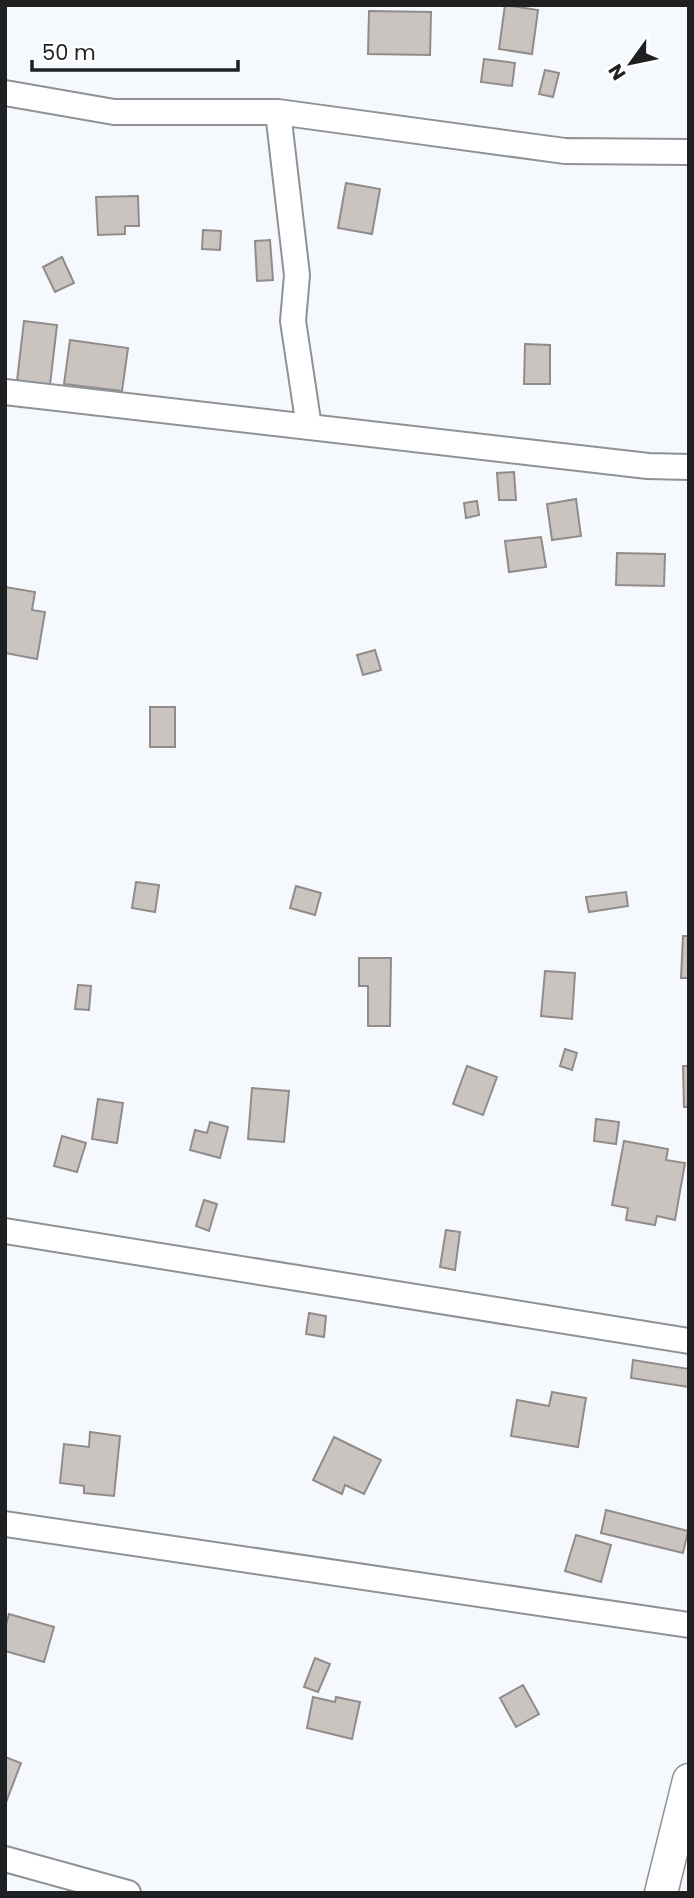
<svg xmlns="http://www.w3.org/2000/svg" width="694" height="1898" font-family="Poppins,sans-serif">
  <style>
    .building { fill: #cac4c1; stroke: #918c89; stroke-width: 2 }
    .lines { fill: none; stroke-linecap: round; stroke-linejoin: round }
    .minor-casing { stroke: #8e9296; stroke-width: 28 }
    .tertiary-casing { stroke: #8e9296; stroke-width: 35 }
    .minor { stroke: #fff; stroke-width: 24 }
    .tertiary { stroke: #fff; stroke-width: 32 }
  </style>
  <rect width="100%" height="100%" fill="#f5f9fe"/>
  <path class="building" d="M 505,5 L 538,10 L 532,54 L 499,49 Z
    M 369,11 L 431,12 L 430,55 L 368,54 Z
    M 484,59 L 515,63 L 512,86 L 481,82 Z
    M 545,70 L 559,73 L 553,97 L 539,94 Z
    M 346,183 L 380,189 L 372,234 L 338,228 Z
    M 138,196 L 139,226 L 125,226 L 125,234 L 98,235 L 96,197 Z
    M 203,230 L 221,231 L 220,250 L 202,249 Z
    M 270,240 L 273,280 L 257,281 L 255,241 Z
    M 62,257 L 74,283 L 55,292 L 43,267 Z
    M 24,321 L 57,325 L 50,385 L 17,381 Z
    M 70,340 L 128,348 L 122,391 L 64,384 Z
    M 525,344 L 550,345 L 550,384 L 524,384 Z
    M 514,472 L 516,500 L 499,500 L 497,473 Z
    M 576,499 L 581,536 L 552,540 L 547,504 Z
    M 477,501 L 479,515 L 466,518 L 464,503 Z
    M 541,537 L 546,567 L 509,572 L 505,541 Z
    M 617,553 L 665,554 L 664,586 L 616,585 Z
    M 5,587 L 35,592 L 32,610 L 45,612 L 37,659 L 5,653 Z
    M 375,650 L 381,670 L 363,675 L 357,655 Z
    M 150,707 L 175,707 L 175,747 L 150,747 Z
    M 136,882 L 159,885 L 155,912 L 132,908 Z
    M 296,886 L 321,893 L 315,915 L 290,908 Z
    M 626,892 L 628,906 L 589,912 L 586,897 Z
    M 683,936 L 689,936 L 689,978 L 681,978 Z
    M 359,958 L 391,958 L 390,1026 L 368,1026 L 368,986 L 359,986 Z
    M 545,971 L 575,973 L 572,1019 L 541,1016 Z
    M 78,985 L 91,986 L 89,1010 L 75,1009 Z
    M 565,1049 L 577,1053 L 572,1070 L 560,1066 Z
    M 467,1066 L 497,1077 L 483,1115 L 453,1104 Z
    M 683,1066 L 689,1066 L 689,1107 L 684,1107 Z
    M 252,1088 L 289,1091 L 284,1142 L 248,1139 Z
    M 98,1099 L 123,1103 L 117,1143 L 92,1139 Z
    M 596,1119 L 619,1122 L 616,1144 L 594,1141 Z
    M 210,1122 L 228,1127 L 220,1158 L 190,1150 L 195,1130 L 207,1133 Z
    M 62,1136 L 86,1143 L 77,1172 L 54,1166 Z
    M 624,1141 L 668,1149 L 666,1160 L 685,1163 L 675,1220 L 657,1216 L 655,1225 L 626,1220 L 628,1208 L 612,1205 Z
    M 204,1200 L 217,1204 L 209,1231 L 196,1226 Z
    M 446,1230 L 460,1232 L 455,1270 L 440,1267 Z
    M 309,1313 L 326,1316 L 324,1337 L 306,1334 Z
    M 633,1360 L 689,1369 L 689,1387 L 631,1378 Z
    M 552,1392 L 586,1398 L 578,1447 L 511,1436 L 517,1400 L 549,1406 Z
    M 90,1432 L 120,1436 L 114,1496 L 84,1493 L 84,1486 L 60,1483 L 64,1444 L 89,1447 Z
    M 334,1437 L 381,1460 L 364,1494 L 345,1485 L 342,1494 L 313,1480 Z
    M 606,1510 L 688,1531 L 683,1553 L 601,1533 Z
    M 576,1535 L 611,1545 L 601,1582 L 565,1571 Z
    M 9,1614 L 54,1627 L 44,1662 L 5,1651 L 5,1628 Z
    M 315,1658 L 330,1664 L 318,1692 L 304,1687 Z
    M 523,1685 L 539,1714 L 516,1727 L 500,1698 Z
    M 313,1697 L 335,1702 L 336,1697 L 360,1702 L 352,1739 L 307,1728 Z
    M 5,1757 L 21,1763 L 5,1805 Z"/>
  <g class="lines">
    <g class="minor-casing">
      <path id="minor" d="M 5,93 L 114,112 L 278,112 L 565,151 L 689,152
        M 278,112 L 297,275 L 293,321 L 309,427
        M 5,392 L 648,466 L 689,467
        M 5,1231 L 689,1341
        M 5,1524 L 689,1625
        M 5,1859 L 128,1893"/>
    </g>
    <g class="tertiary-casing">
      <path id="tertiary" d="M 661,1893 L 689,1780"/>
    </g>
    <use href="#minor" class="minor"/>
    <use href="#tertiary" class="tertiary"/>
  </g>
  <rect width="694" height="1898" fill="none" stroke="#1f2022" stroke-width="14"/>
  <g transform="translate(631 63) rotate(237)" stroke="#ffffff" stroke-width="5" paint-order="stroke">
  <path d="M0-5L12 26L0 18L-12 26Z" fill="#1f2022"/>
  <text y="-10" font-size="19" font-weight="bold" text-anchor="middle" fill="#1f2022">N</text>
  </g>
  <path d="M32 60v10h206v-10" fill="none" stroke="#1f2022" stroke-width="3.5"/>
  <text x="42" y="60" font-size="21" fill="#1f2022" stroke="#ffffff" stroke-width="5" paint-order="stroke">50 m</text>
</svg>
